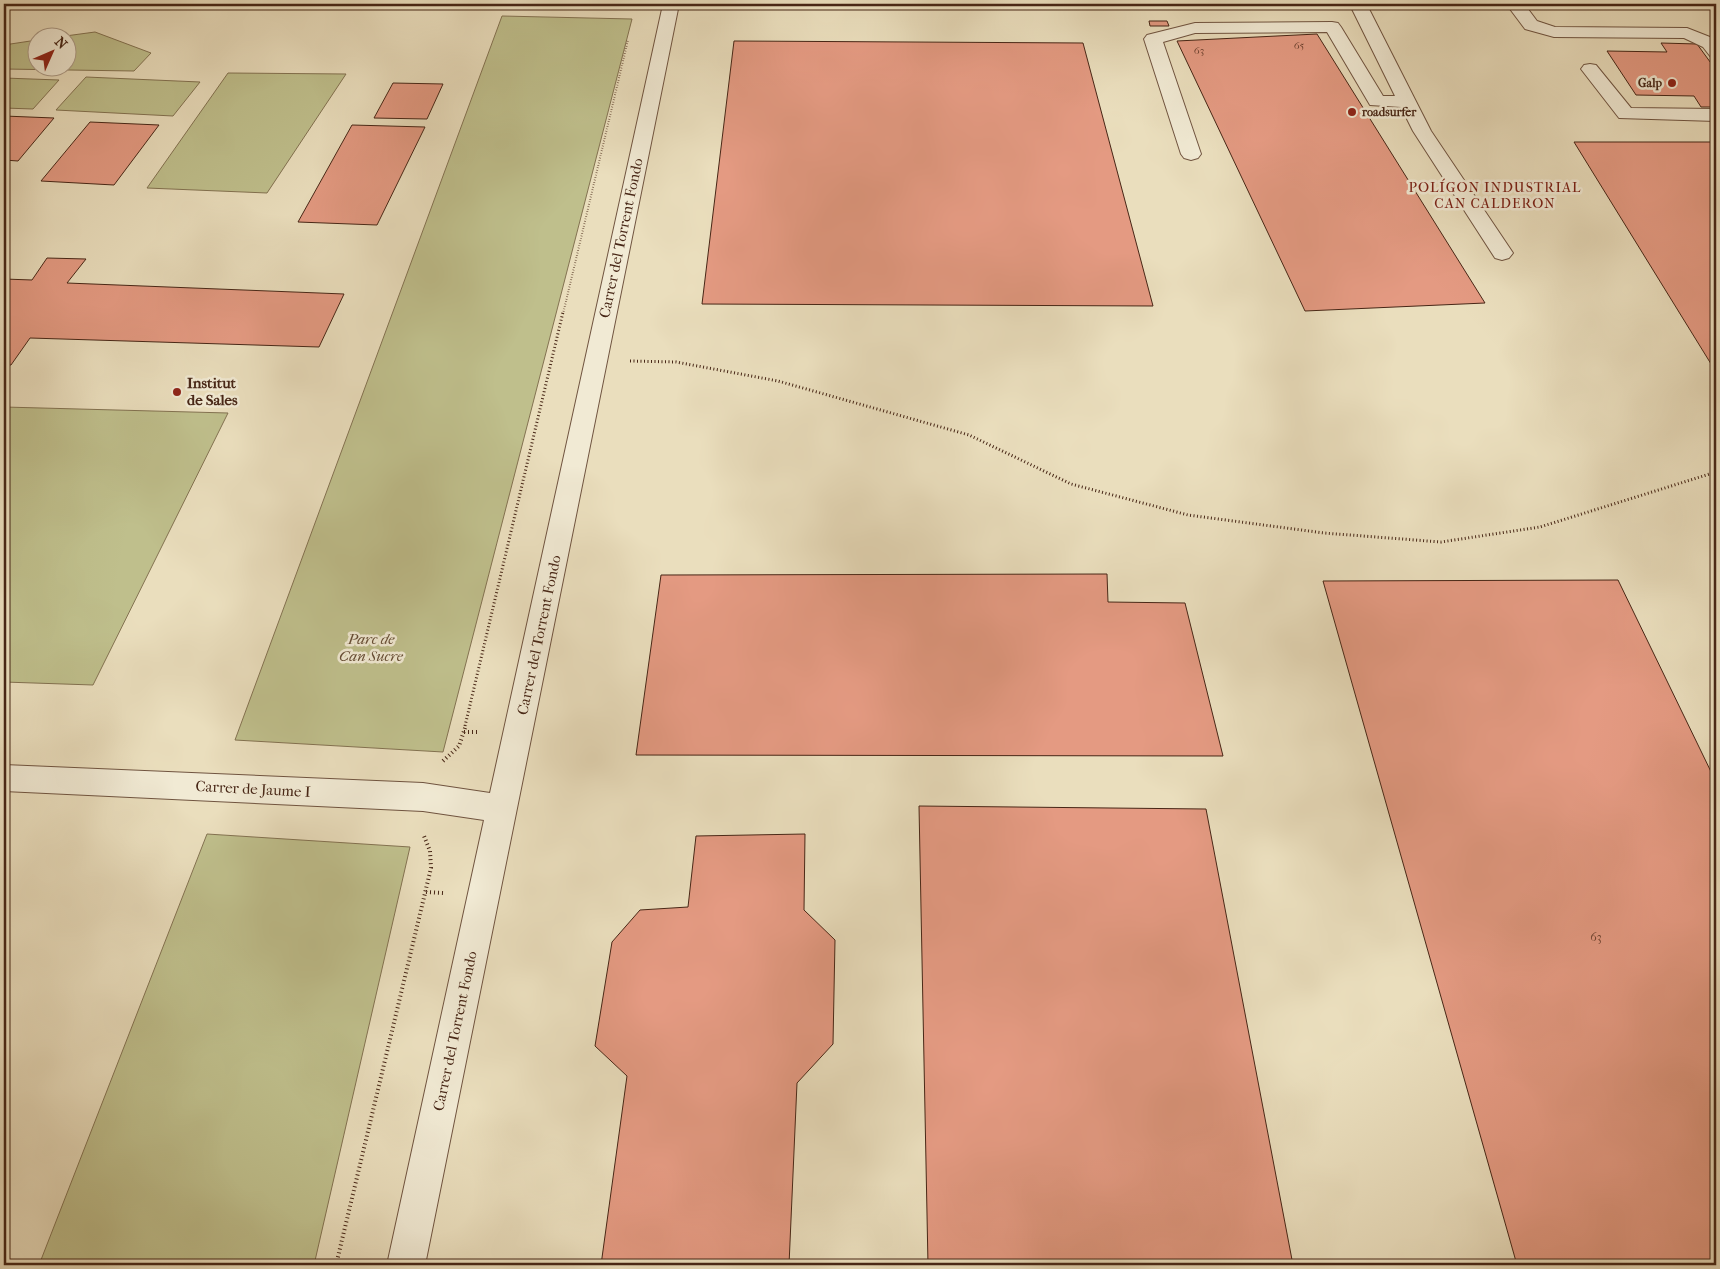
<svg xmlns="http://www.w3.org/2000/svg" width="1720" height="1269" font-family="'IM FELL French Canon',serif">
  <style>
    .green { fill: #bfbf8c; stroke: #837251 }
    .building { fill: #e49a82; stroke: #472616 }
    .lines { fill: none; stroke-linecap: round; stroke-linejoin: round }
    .minor-casing { stroke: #705440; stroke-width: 2 }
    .path-far2 { stroke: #472616; stroke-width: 2; stroke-dasharray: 0.5 2; stroke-linecap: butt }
    .path-far1 { stroke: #472616; stroke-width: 3; stroke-dasharray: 1 2.5; stroke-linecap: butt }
    .path { stroke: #472616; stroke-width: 4; stroke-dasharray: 1 3; stroke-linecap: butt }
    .minor { fill: #f1ead4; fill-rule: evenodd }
    .poi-dot { fill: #8f2418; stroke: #f1ead4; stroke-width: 2 }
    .labels { text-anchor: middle; stroke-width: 5; stroke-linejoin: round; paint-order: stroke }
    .far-number-label { font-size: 11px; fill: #6e4331 }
    .far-poi-label { font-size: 12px; font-weight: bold; fill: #472616; stroke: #f1ead4; text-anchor: end }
    .number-label { font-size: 12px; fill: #6e4331 }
    .far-neighbourhood-label { font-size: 14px; letter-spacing: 1px; fill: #7a1f14; stroke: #f1ead4 }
    .street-label { font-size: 15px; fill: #472616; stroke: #f1ead4 }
    .poi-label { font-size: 15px; font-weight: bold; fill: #472616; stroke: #f1ead4; text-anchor: start }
    .park-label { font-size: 15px; font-style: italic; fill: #654c34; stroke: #f1ead4 }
  </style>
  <rect width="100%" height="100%" fill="#eadebd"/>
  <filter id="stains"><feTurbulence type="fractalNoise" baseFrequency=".004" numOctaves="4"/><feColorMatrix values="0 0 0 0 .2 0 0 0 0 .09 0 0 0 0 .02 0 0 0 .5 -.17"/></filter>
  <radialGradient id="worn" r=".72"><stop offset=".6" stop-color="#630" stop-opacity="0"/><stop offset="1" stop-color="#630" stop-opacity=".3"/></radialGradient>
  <path class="green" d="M 502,16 L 632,19 L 443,752 L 235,740 Z
    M 95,32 L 151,53 L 134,71 L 4,69 L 4,45 L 37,40 L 38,68 L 68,68 L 68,38 L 58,37 Z
    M 228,73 L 346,74 L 267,193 L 147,188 Z
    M 86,77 L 200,82 L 173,116 L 56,110 Z
    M 4,78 L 59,80 L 33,109 L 4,108 Z
    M 4,407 L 228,413 L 93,685 L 4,682 Z
    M 207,834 L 410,847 L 314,1265 L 39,1265 Z"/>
  <path class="building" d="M 1149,21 L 1167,21 L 1169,26 L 1150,26 Z
    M 1317,34 L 1485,303 L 1305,311 L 1177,41 Z
    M 734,41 L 1083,43 L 1153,306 L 702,304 Z
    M 1661,43 L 1697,44 L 1716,70 L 1716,107 L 1701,107 L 1694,96 L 1636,95 L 1607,51 L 1667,52 Z
    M 393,83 L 443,84 L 427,119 L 374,118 Z
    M 4,116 L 54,118 L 18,161 L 4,160 Z
    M 90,122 L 159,125 L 114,185 L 41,181 Z
    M 352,125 L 425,127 L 377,225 L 298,222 Z
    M 1574,142 L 1716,142 L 1716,372 Z
    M 47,258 L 86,259 L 67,283 L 344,294 L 319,347 L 30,338 L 11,365 L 4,365 L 4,279 L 32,280 Z
    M 1107,574 L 1108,602 L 1185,603 L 1223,756 L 636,755 L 661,575 Z
    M 1618,580 L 1716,782 L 1716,1265 L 1517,1265 L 1323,581 Z
    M 919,806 L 1206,809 L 1293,1265 L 928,1265 Z
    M 805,834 L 804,910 L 835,940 L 833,1044 L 797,1083 L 789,1265 L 601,1265 L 627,1076 L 595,1046 L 612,942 L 640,910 L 688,907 L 696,836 Z"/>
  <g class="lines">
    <g class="minor-casing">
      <path id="minor" d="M 265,4 L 1716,4 L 1715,8 L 1709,9 L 1528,9 L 1537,21 L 1555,27 L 1687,28 L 1715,39 L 1716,57 L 1710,56 L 1703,47 L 1684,38 L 1554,37 L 1525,29 L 1510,9 L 1369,9 L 1431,131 L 1513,253 L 1509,258 L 1502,260 L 1495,258 L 1413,131 L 1401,107 L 1370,105 L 1327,32 L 1195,33 L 1163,42 L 1201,154 L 1198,158 L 1191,160 L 1184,158 L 1181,154 L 1144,39 L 1147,35 L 1195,23 L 1332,22 L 1338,23 L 1341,27 L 1383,96 L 1395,96 L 1352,9 L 678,9 L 425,1265 L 387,1265 L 484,820 L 423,811 L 4,791 L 4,765 L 423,783 L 490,793 L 662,9 L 273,9 L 267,8 Z
        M 1590,64 L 1596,65 L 1631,108 L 1716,109 L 1716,121 L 1619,118 L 1581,69 L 1584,65 Z"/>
    </g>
    <path class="path-far2" d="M 563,314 L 628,40"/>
    <path class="path-far1" d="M 630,361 L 676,362 L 778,381 L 969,435 L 1071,484 L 1188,515 L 1324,533 L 1441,542 L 1540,527 L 1716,472
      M 465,726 L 563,312"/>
    <path class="path" d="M 464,732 L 479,732
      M 443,761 L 459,746 L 466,725
      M 426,892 L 443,893
      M 336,1265 L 431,868 L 430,851 L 424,836"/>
    <use href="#minor" class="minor"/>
  </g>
  <g class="poi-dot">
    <circle cx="1672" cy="83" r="5"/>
    <circle cx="1352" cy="112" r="5"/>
    <circle cx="177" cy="392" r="5"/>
  </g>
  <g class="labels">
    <g class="far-number-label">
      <text x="1299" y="49">65</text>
      <text x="1199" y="54">63</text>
    </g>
    <g class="far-poi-label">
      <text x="1662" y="87">Galp</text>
      <text x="1362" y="116" text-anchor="start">roadsurfer</text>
    </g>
    <g class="number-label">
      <text x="1596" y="941">63</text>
    </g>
    <g class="far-neighbourhood-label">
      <text x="1495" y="192">POLÍGON INDUSTRIAL<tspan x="1495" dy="16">CAN CALDERON</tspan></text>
    </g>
    <g class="street-label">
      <text transform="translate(621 238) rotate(-78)" y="5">Carrer del Torrent Fondo</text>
      <text transform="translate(539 635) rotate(-78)" y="5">Carrer del Torrent Fondo</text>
      <text transform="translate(253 789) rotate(3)" y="5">Carrer de Jaume I</text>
      <text transform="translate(455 1031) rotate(-78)" y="5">Carrer del Torrent Fondo</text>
    </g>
    <g class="poi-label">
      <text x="187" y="388">Institut<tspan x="187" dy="17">de Sales</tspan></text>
    </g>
    <g class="park-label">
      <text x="371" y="644">Parc de<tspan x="371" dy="17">Can Sucre</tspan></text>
    </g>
  </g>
  <rect width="1720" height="1269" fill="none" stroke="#eadebd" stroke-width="20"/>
  <rect x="5" y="5" width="1710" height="1259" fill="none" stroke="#472616" stroke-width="2.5"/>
  <rect x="10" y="10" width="1700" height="1249" fill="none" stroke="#472616"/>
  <g transform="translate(52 52) rotate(45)"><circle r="24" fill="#f1ead4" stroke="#ad9c88"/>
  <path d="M0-4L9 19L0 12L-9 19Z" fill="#8f2418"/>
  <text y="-8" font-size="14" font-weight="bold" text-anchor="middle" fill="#472616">N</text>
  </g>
  <rect width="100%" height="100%" filter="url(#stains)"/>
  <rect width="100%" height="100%" fill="url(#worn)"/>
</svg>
